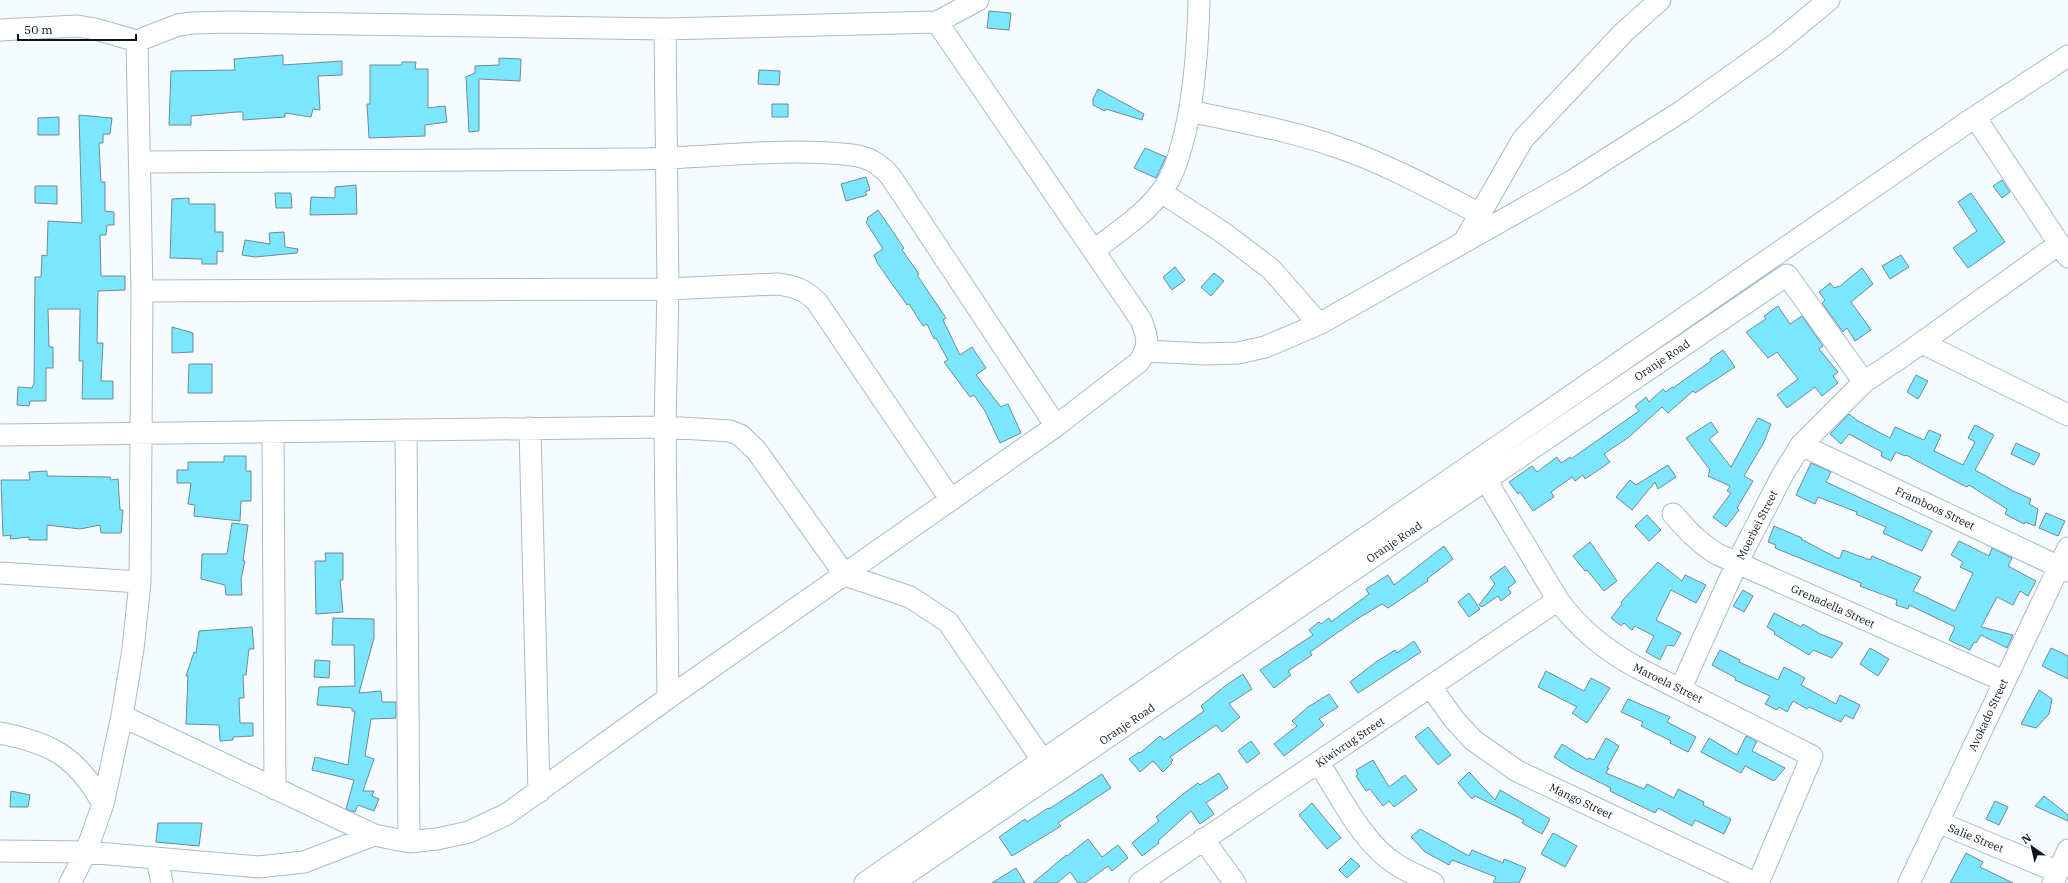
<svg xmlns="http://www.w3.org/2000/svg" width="2068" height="883" font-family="'IBM Plex Serif',serif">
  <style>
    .building { fill: #7be6fe; stroke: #6b8d95 }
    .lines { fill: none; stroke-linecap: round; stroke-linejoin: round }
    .minor-casing { stroke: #a3bdd0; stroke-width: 23 }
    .minor { stroke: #fff; stroke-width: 21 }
    .labels { text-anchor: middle; stroke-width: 3; stroke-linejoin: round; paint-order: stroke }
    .street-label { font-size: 11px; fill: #0c161c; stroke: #fff }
  </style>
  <rect width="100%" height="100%" fill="#f5fbff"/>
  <path class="building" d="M 989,11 L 1011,13 L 1009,30 L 987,28 Z
    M 283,55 L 283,65 L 342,61 L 342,75 L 318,76 L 320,110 L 313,109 L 311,117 L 285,113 L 285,117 L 243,120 L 243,112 L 237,112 L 191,116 L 191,125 L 169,125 L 171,71 L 235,70 L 234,59 Z
    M 499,58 L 521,59 L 520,81 L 479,79 L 479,131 L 469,132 L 466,77 L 475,73 L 475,66 L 499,65 Z
    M 402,62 L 416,62 L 415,69 L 428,69 L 428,108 L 445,106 L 447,122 L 425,125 L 425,136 L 369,138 L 367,104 L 370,104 L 370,65 L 402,65 Z
    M 759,70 L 780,71 L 779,85 L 758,84 Z
    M 1098,89 L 1144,114 L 1142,120 L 1106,109 L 1105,111 L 1093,105 L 1093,99 Z
    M 772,104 L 788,104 L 788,117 L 772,117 Z
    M 79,115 L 112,118 L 110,134 L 103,134 L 103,143 L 99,143 L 101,182 L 105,182 L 105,211 L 114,212 L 114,225 L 107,225 L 106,235 L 100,235 L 101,276 L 125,276 L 125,290 L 98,291 L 97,343 L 103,343 L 101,381 L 113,381 L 113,399 L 82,399 L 83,361 L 79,361 L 80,309 L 48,309 L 49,347 L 53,347 L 53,368 L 46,368 L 46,401 L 30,401 L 29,406 L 17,405 L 18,387 L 32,388 L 34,383 L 35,277 L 41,277 L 42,255 L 47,256 L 48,221 L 82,223 Z
    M 59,117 L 59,135 L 38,135 L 38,118 Z
    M 1145,148 L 1166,157 L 1156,178 L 1134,168 Z
    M 866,177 L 870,190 L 865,192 L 867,195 L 846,201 L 841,184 Z
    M 2002,180 L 2010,192 L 2002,198 L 1993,186 Z
    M 356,185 L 357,214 L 310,215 L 311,197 L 335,198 L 335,187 Z
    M 35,186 L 57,186 L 57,204 L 35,203 Z
    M 275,193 L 291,193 L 292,208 L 276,208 Z
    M 1971,193 L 2005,242 L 1968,268 L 1953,248 L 1977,231 L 1958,202 Z
    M 189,198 L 189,204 L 215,204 L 215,232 L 223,232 L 223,252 L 217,251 L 217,264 L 202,264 L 202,259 L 170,258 L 172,199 Z
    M 878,210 L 904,248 L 902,250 L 919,274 L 917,275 L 946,318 L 943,320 L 960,355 L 972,347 L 986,368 L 976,375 L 1001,407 L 1008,404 L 1021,433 L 1000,443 L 985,411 L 974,395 L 970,397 L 944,362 L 948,360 L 936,338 L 934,339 L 927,324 L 923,326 L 909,304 L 907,305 L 878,264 L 874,255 L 883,249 L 866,222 L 868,220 L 867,218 Z
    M 284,232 L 285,247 L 298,249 L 297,253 L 255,257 L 242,255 L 245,240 L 270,244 L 269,233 Z
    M 1901,255 L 1909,267 L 1890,279 L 1882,266 Z
    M 1175,267 L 1185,280 L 1172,290 L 1163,277 Z
    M 1862,268 L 1873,284 L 1851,302 L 1871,330 L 1855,341 L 1847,328 L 1843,332 L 1822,303 L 1825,300 L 1819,292 L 1830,283 L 1834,288 L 1840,286 Z
    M 1214,273 L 1224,281 L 1211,296 L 1201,287 Z
    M 1778,306 L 1790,324 L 1802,316 L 1823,346 L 1819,349 L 1838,372 L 1833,376 L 1838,383 L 1822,396 L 1815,387 L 1787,408 L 1777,395 L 1798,379 L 1777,352 L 1768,358 L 1746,332 L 1766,319 L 1764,316 Z
    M 172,327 L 193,333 L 193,352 L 172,353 Z
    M 1723,350 L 1735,367 L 1695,393 L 1693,391 L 1668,413 L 1662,407 L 1629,437 L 1604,454 L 1610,462 L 1585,479 L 1583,475 L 1575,481 L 1572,477 L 1551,492 L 1554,497 L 1533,511 L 1520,492 L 1518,494 L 1509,482 L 1532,466 L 1537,472 L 1557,457 L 1561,463 L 1570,457 L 1571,459 L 1639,411 L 1635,406 L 1646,397 L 1649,402 L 1663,389 L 1666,392 L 1672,387 L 1673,388 L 1711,361 L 1710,359 Z
    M 189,364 L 212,364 L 212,393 L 188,393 Z
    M 1916,375 L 1928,381 L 1918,399 L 1907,392 Z
    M 1849,414 L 1858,421 L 1890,438 L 1895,427 L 1924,440 L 1929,430 L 1941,435 L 1934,451 L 1963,465 L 1975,442 L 1968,438 L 1975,425 L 1994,435 L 1975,470 L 2013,491 L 2031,499 L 2029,504 L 2038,509 L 2035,526 L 2025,522 L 2024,524 L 2005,514 L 2007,509 L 1969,485 L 1967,487 L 1949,478 L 1906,455 L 1905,456 L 1896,452 L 1891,461 L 1881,456 L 1882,452 L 1849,434 L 1841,444 L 1830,434 Z
    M 1758,418 L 1771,424 L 1764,442 L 1744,476 L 1753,481 L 1737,508 L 1739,510 L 1726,527 L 1713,517 L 1731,493 L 1727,491 L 1730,486 L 1708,476 L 1710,470 L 1686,438 L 1711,422 L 1718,432 L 1709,439 L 1731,467 Z
    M 2016,443 L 2040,454 L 2034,465 L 2011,454 Z
    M 224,456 L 246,456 L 246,471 L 251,471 L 251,501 L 241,501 L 240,521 L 194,516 L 195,505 L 188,504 L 191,483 L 177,483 L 177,470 L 188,470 L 188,462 L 224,462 Z
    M 1811,463 L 1831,472 L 1826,482 L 1932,531 L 1922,551 L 1883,533 L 1886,527 L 1856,514 L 1857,512 L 1818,497 L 1815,504 L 1796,495 Z
    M 1668,465 L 1676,477 L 1658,489 L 1655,482 L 1632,510 L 1616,497 L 1630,480 L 1636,485 Z
    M 47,471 L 47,476 L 110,477 L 111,480 L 118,479 L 120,510 L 123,510 L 121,533 L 101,533 L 100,525 L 80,529 L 47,525 L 47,540 L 29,540 L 29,537 L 10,539 L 11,535 L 3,536 L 1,480 L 30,480 L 29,472 Z
    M 2046,513 L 2065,521 L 2058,536 L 2039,528 Z
    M 1647,515 L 1661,530 L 1649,541 L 1635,526 Z
    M 232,523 L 248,525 L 243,561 L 245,561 L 241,579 L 242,595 L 226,595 L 225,585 L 201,579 L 202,554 L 227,554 Z
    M 1774,526 L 1802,538 L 1801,539 L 1837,558 L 1840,558 L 1843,550 L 1870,560 L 1872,556 L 1921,577 L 1913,591 L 1955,611 L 1973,573 L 1960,567 L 1963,562 L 1951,555 L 1959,541 L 1989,556 L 1992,548 L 2012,558 L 2008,566 L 2036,581 L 2028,596 L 2020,591 L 2013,605 L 1997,597 L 1981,627 L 2013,635 L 2007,648 L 1981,635 L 1976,643 L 1974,642 L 1970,650 L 1949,640 L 1955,627 L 1909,605 L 1908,609 L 1896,605 L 1897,600 L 1860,586 L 1861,583 L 1775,548 L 1776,545 L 1768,542 Z
    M 1590,542 L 1617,581 L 1604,591 L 1587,570 L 1585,571 L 1573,556 Z
    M 1444,546 L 1453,559 L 1427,579 L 1428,581 L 1388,608 L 1382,604 L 1357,619 L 1310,652 L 1312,655 L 1288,671 L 1291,675 L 1274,688 L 1260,670 L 1313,635 L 1309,630 L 1319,622 L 1321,624 L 1329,618 L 1331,622 L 1369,594 L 1366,589 L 1388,575 L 1394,585 Z
    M 325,553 L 343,553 L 343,580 L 340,580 L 343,612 L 316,614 L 315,561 L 326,561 Z
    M 1658,562 L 1682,581 L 1685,575 L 1706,585 L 1696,603 L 1671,590 L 1656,620 L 1681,633 L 1674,646 L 1667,645 L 1660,660 L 1646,652 L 1654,636 L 1635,626 L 1632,630 L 1624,623 L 1621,626 L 1611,618 L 1622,604 L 1621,602 Z
    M 1505,566 L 1516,582 L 1508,588 L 1511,593 L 1501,601 L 1498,596 L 1482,607 L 1479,605 L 1495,584 L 1490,577 Z
    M 1743,590 L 1753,596 L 1744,612 L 1733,606 Z
    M 1469,593 L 1480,609 L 1469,617 L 1458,602 Z
    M 1774,613 L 1801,627 L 1803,624 L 1820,634 L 1843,643 L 1832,658 L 1813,650 L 1809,655 L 1774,634 L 1775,632 L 1767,627 Z
    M 333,618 L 374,619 L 374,638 L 359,693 L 381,691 L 382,702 L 396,702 L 396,718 L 371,719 L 365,756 L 374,759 L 363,791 L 374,791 L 372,796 L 379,799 L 374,811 L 358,805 L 355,812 L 346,809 L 354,780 L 312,770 L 315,757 L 348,765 L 355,711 L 352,711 L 352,708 L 317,705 L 319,687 L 355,686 L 354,645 L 332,645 Z
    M 252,627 L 254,649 L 249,649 L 246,675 L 243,675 L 244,698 L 239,698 L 240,723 L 253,723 L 253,736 L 233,737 L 233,740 L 220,741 L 219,725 L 186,724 L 188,676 L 186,676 L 194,652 L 196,653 L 199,631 Z
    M 1414,641 L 1421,652 L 1358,693 L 1350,682 L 1376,662 L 1395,650 L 1397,653 Z
    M 1870,648 L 1889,659 L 1878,676 L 1860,664 Z
    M 2051,648 L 2068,656 L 2068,679 L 2042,666 Z
    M 1720,650 L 1740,660 L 1739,662 L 1778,680 L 1784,667 L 1805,678 L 1801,685 L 1836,704 L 1840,695 L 1860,705 L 1853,719 L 1845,715 L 1841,722 L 1809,707 L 1807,709 L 1793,701 L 1787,712 L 1779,707 L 1777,710 L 1765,704 L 1770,696 L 1735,680 L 1736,678 L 1712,665 Z
    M 315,660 L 330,661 L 329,678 L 314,677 Z
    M 1546,671 L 1584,691 L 1591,678 L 1610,688 L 1587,723 L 1572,713 L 1577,707 L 1538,687 Z
    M 1243,674 L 1252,689 L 1229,704 L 1240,717 L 1222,732 L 1216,725 L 1170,757 L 1173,760 L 1171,762 L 1172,763 L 1163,772 L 1153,761 L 1140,772 L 1129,759 L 1139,752 L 1140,753 L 1160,736 L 1164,740 L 1204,711 L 1201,706 L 1225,686 Z
    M 2039,690 L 2052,699 L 2049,714 L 2036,728 L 2021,724 Z
    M 1329,694 L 1338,707 L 1319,719 L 1324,725 L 1284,756 L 1274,744 L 1297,726 L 1292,721 L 1308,707 Z
    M 1628,699 L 1670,717 L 1667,722 L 1696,737 L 1688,752 L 1670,743 L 1671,741 L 1641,726 L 1643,722 L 1621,712 Z
    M 1428,727 L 1451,755 L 1438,765 L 1415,737 Z
    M 1746,736 L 1757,741 L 1752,751 L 1785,768 L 1774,781 L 1745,766 L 1741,773 L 1701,752 L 1709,738 L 1737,755 Z
    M 1606,738 L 1619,746 L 1607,768 L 1609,768 L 1606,773 L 1644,789 L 1647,784 L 1674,798 L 1678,789 L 1704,802 L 1703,805 L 1731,819 L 1724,834 L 1695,820 L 1692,826 L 1658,808 L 1655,813 L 1610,791 L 1611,788 L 1571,768 L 1554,757 L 1562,744 L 1588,760 L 1589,758 L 1594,760 Z
    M 1251,741 L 1260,753 L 1247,763 L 1238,751 Z
    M 1373,760 L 1389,787 L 1405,775 L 1417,790 L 1394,807 L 1389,801 L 1383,806 L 1370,789 L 1366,791 L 1356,776 L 1358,774 L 1356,770 Z
    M 1469,772 L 1495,800 L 1500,790 L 1550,819 L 1542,834 L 1522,823 L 1524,820 L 1475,796 L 1472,799 L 1458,783 Z
    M 1219,773 L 1228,788 L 1206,803 L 1214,814 L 1200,824 L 1191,811 L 1158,841 L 1159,843 L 1142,856 L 1132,843 L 1159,821 L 1156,817 L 1183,794 L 1198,783 L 1200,785 Z
    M 1102,774 L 1111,788 L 1058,823 L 1061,826 L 1012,856 L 999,837 L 1025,819 L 1027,822 L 1048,808 L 1049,809 Z
    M 11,791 L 30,795 L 28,807 L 10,807 Z
    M 2044,796 L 2068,815 L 2068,821 L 2035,806 Z
    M 1995,801 L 2008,807 L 1999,825 L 1986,819 Z
    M 1312,803 L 1341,838 L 1327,849 L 1299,815 Z
    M 158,823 L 202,823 L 199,846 L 156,842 Z
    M 1420,829 L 1469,856 L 1472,850 L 1503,863 L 1504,859 L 1526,868 L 1519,883 L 1493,883 L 1496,877 L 1452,860 L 1449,865 L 1425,852 L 1411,837 Z
    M 1553,833 L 1577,846 L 1565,867 L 1541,854 Z
    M 1088,839 L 1102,857 L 1118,845 L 1128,858 L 1112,871 L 1108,866 L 1085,883 L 1078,883 L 1070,872 L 1057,883 L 1033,883 L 1066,855 L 1067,856 Z
    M 1966,853 L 1983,862 L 1980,867 L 2013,883 L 1950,883 Z
    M 1351,858 L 1360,866 L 1347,878 L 1339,870 Z
    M 1016,868 L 1025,883 L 992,883 Z"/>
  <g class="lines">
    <g class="minor-casing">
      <path id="minor" d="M 937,22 L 978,0
        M 665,29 L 668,289 L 665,427 L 668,698
        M 0,30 L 77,26 L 95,29 L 137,41 L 178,25 L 192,23 L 230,22 L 665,29 L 937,22 L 1141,320 C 1148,338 1150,346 1139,362 L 1056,426 L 668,698 L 507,814 L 469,832 L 437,839 L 409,842 L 374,835 L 122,716
        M 1190,111 C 1239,122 1290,130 1337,147 C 1387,164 1434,190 1480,214
        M 1975,117 L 2068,257
        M 141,162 C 307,161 473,160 639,159 C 709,158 782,147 852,155 C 869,157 880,164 891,177 L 1056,426
        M 1161,192 L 1222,232 L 1271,269 L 1319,324
        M 1465,240 L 1523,139 L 1624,32 L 1660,0
        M 1094,250 C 1119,231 1149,212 1166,185 C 1176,169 1180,151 1185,133 C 1195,89 1198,45 1199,0
        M 142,291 L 668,289 L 777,284 C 794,286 806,290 817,302 L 951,500
        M 1922,343 L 2068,415
        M 1146,351 L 1205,354 L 1238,353 L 1265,347 L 1319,324 L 1572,181 L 1682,111 L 1777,43 L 1829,0
        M 530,428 L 539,792
        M 406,430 L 409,842
        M 273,432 L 275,789
        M 0,435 L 665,427 L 730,431 L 740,435 L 756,450 L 845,575 L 910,597 L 948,622 L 1043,761
        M 1801,445 L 2068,571
        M 1478,467 L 1558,600 C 1579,629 1605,650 1636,667 L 1812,756 L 1758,883
        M 1673,514 C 1687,530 1699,543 1717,554 L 2004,681
        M 0,573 L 140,582
        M 1431,687 L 1453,718 L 1473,740 L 1517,771 L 1755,883
        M 1681,688 L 1737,563 L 1783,474 L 1801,445 L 1864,382 L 1903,356 L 2059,244
        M 0,733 C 52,743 77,757 103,804
        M 1319,763 C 1340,796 1363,844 1397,865 C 1408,872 1421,877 1433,883
        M 1938,822 L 2058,872
        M 1203,839 L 1235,883
        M 0,851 L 86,852 L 258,867 L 304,862 L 374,835
        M 157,858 L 162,883
        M 70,883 L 86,852 L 103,804 L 122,716 L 133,649 L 140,582 L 142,291 L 137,41
        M 865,883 L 1975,117 L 2068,56
        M 893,883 L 1787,275 L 1864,382
        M 1140,883 L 1558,600
        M 1909,883 L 2068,548
        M 2053,883 L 2068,850"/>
    </g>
    <use href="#minor" class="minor"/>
  </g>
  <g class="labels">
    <g class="street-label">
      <text transform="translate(1662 360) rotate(-34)" y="4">Oranje Road</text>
      <text transform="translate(1935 508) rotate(25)" y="4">Framboos Street</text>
      <text transform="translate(1757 525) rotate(-63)" y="4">Moerbei Street</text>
      <text transform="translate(1394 542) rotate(-34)" y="4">Oranje Road</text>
      <text transform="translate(1833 606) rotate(24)" y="4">Grenadella Street</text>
      <text transform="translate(1668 683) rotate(26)" y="4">Maroela Street</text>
      <text transform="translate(1988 715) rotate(-65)" y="4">Avokado Street</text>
      <text transform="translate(1127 724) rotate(-34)" y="4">Oranje Road</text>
      <text transform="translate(1350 742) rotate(-34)" y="4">Kiwivrug Street</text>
      <text transform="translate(1581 801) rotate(25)" y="4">Mango Street</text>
      <text transform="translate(1976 838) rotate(22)" y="4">Salie Street</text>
    </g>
  </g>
  <g transform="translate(2032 847) rotate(326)" stroke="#ffffff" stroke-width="3" paint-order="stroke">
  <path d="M0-3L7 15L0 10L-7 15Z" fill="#0c161c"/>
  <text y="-6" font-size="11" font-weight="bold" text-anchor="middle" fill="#0c161c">N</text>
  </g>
  <path d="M18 34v6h118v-6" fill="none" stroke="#0c161c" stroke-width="2"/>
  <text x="24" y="34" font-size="12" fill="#0c161c" stroke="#ffffff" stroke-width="3" paint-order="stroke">50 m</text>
</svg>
